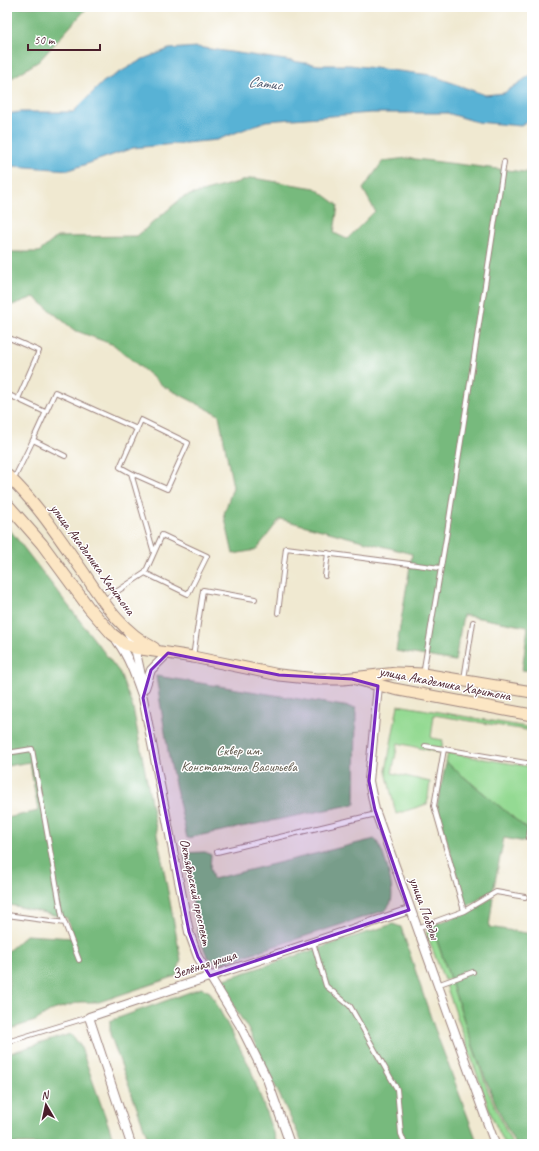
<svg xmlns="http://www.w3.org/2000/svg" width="539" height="1151" font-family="Caveat,sans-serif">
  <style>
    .green { fill: #94da93; stroke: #6f7c5f }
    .forest { fill: #77ba7d; stroke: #606c54 }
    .water { fill: #58b2d5; stroke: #516880 }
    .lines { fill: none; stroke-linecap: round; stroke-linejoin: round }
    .service-casing { stroke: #9d847e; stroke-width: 6 }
    .minor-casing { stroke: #9d847e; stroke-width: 10 }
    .secondary-casing { stroke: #9d847e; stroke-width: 13 }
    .service { stroke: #fff; stroke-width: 4 }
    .minor { stroke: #fff; stroke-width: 8 }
    .secondary { stroke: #fce6c4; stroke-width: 11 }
    .marked { fill: #7b2cbf; fill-opacity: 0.2; stroke: #7b2cbf; stroke-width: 3; stroke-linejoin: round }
    .labels { text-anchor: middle; stroke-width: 3; stroke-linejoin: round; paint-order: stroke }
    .street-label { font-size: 14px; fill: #4a1f2b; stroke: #fff }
    .park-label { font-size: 14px; fill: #60574a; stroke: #fff }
    .water-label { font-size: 15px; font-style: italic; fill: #505a6f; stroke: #fff }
  </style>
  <rect width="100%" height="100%" fill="#fff"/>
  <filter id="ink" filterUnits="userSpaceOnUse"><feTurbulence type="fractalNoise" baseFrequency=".025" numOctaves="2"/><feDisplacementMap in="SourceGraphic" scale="8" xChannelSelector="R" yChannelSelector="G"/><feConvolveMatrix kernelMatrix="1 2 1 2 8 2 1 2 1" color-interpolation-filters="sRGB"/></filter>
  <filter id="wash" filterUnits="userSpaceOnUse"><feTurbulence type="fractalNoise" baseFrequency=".012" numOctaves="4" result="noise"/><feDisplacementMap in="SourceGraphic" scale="16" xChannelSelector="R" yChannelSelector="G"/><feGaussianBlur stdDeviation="0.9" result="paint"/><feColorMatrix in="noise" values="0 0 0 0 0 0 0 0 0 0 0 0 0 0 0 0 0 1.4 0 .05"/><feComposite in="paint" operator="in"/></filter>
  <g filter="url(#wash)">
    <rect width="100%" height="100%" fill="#f0e9d1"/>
    <path class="green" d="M 398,705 L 532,728 L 532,731 L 434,715 L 431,738 L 443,740 L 441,753 L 398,743 L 392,773 L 430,782 L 427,804 L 396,814 L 386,771 Z
      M 448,753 L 532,767 L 532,796 L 527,829 L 446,762 Z
      M 433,929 L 450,979 L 444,980 L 426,932 Z
      M 451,982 L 488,1091 L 512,1144 L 505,1144 L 492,1117 L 446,985 Z"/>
    <path class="forest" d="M 7,7 L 88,7 L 39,61 L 7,81 Z
      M 407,158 L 532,173 L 532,671 L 522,670 L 528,627 L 463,615 L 455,661 L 396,651 L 412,554 L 280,519 L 256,550 L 233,554 L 224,514 L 233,487 L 219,415 L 163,386 L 114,345 L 74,330 L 34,297 L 7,307 L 7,252 L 39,252 L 57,237 L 137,236 L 183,197 L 253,178 L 315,188 L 338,205 L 334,233 L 347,239 L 375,211 L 363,189 L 383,161 Z
      M 7,526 L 120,673 L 133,708 L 181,960 L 176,976 L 99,1002 L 80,1002 L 53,1010 L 35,1021 L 7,1030 L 7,996 L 9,996 L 7,952 L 26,935 L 73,938 L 67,918 L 10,905 L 7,895 L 7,818 L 38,811 L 30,762 L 7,766 Z
      M 156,676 L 356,708 L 355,804 L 187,838 L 169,757 Z
      M 446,762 L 527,829 L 525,842 L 504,838 L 493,891 L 466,907 L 437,806 Z
      M 375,839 C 384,850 395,888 391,902 C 390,905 387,908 386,910 L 222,963 L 215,962 L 207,956 L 199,936 L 184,853 L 205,852 L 211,855 L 210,868 L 213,879 Z
      M 493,897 L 489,927 L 532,934 L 532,1143 L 530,1144 L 515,1144 C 479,1076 459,1001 433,929 L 435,924 L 470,912 Z
      M 393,924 L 401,927 L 433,1024 L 478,1144 L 303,1144 L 248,1029 L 221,986 L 222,980 Z
      M 201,988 L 210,992 L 250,1067 L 277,1144 L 150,1144 L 110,1034 L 110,1021 Z
      M 70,1034 L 80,1045 L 115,1144 L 7,1144 L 7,1054 Z"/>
    <path class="water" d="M 197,47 L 319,65 L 350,65 L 431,75 L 485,95 L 504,93 L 532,74 L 532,119 L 521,126 L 477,122 L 447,113 L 371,113 L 266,121 L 217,140 L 133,148 L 69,170 L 12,166 L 7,168 L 7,114 L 20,112 L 73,112 L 103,82 L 143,59 L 169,49 Z"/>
  </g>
  <g filter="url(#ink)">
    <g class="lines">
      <g class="service-casing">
        <path id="service" d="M 7,337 L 39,351 L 18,399
          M 7,394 L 45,412
          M 65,456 L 33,440 L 55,392 L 137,429 L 120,467 L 131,473 L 154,553
          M 131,473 L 167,489 L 188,443 L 141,420 L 137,429
          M 14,479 L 33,440
          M 325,576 L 328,553
          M 104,600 L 145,573 L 162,535 L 207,556 L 188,594 L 145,573
          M 278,613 L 286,548 L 440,568
          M 193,657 L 203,590 L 255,599
          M 423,674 L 447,532 L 504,162
          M 464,679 L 473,622
          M 425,746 L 444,749
          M 7,753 L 32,749 L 62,916 L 79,960
          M 532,815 L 529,838 L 532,838
          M 217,852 L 376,814
          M 464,911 L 496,892 L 525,897
          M 7,915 L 65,923
          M 417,928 L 464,911 L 434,806 L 444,749 L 532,764
          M 313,942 L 326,986 L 350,1006 L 397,1089 L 401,1134 L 405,1144
          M 437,985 L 473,972
          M 7,1042 L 89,1017"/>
      </g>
      <g class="minor-casing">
        <path id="minor" d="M 127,630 L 135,648 L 143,684
          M 117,641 C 130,659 136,678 143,698 L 189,932 L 198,957 L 241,1027 L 267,1079 L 290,1144
          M 378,686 L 369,781 L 375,810 L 495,1144
          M 145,688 L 151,670 L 168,653
          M 131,1144 L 89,1017 L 409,910"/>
      </g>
      <g class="secondary-casing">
        <path id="secondary" d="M 7,475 C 38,504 60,539 84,573 C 104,603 121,631 154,648
          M 7,504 L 42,544 L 89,608 L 112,634 L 125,644 L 135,648 L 193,657 L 279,675 L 317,679 L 343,679 L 397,673 L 423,674 L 532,692
          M 356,679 L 394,689 L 532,715"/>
      </g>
      <use href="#service" class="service"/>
      <use href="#minor" class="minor"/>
      <use href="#secondary" class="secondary"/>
    </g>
  </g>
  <path class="marked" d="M 168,653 L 279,675 L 352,679 L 378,686 L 369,781 L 375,810 L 409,910 L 210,976 L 198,957 L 189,932 L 143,698 L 151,670 Z"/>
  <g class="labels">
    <g class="street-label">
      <text transform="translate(93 559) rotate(54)" y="5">улица Академика Харитона</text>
      <text transform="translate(445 683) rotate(11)" y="5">улица Академика Харитона</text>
      <text transform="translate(196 892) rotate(78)" y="5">Октябрьский проспект</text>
      <text transform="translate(425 908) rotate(70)" y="5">улица Победы</text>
      <text transform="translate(204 964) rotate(-18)" y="5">Зелёная улица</text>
    </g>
    <g class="park-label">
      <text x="239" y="755">Сквер им.<tspan x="239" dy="16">Константина Васильева</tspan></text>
    </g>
    <g class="water-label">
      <text transform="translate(265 83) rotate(6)" y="5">Сатис</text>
    </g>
  </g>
  <rect width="539" height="1151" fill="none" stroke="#fff" stroke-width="24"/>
  <g transform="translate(46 1105) rotate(351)" stroke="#ffffff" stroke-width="3" paint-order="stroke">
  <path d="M0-3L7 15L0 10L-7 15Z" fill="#4a1f2b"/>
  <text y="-6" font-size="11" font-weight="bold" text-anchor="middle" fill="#4a1f2b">N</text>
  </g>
  <path d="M28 44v6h72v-6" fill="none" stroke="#4a1f2b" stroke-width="2"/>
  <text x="34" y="44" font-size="12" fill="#4a1f2b" stroke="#ffffff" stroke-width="3" paint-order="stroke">50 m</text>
</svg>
